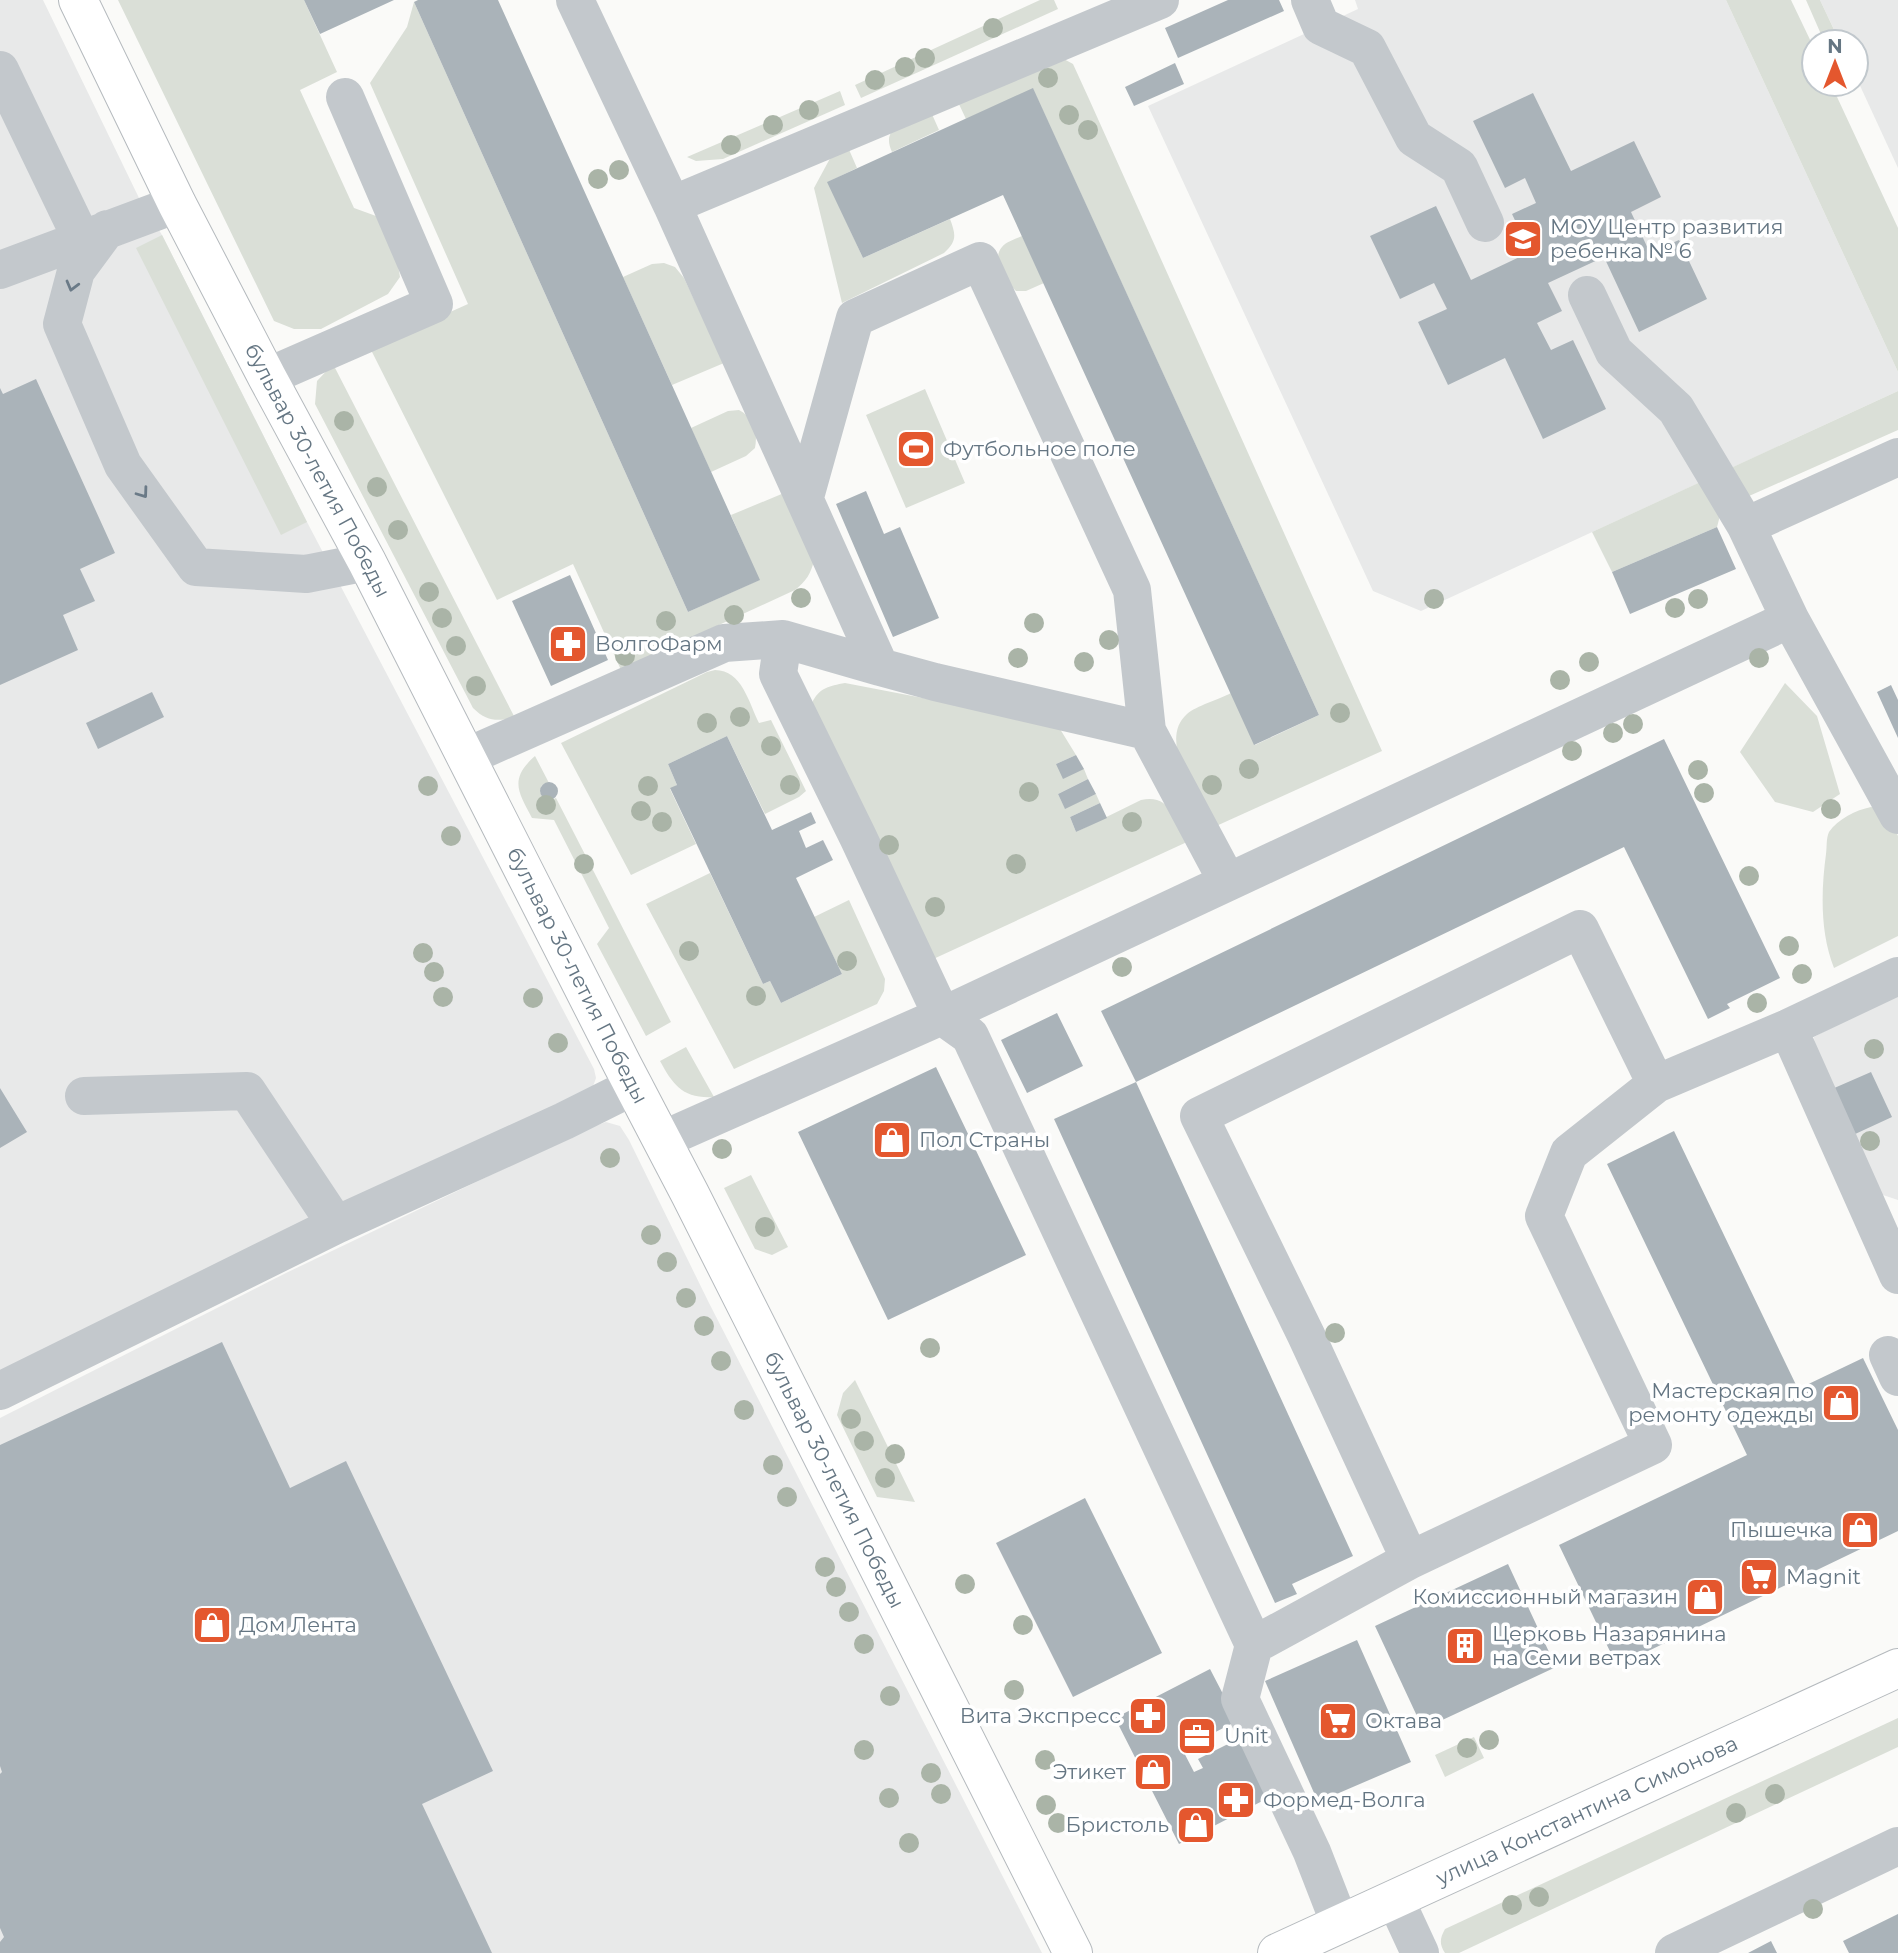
<svg xmlns="http://www.w3.org/2000/svg" width="1898" height="1953" font-family="Montserrat,sans-serif">
  <style>
    .built { fill: #e8e9e9 }
    .green { fill: #dadfd7 }
    .building { fill: #aab3b9 }
    .lines { fill: none; stroke-linecap: round; stroke-linejoin: round }
    .major-casing { stroke: #b5babe; stroke-width: 40 }
    .minor { stroke: #c3c8cc; stroke-width: 38 }
    .major { stroke: #fff; stroke-width: 38 }
    .tree { fill: #aab4a7 }
    .oneway { stroke: #6a7a87 }
    .labels { text-anchor: middle; stroke-width: 7; stroke-linejoin: round; paint-order: stroke }
    .poi-label { font-size: 21px; fill: #657683; stroke: #fff; text-anchor: start }
    .street-label { font-size: 21px; fill: #657683; stroke: #fff }
  </style>
  <rect width="100%" height="100%" fill="#fafaf8"/>
  <path class="built" d="M 0,0 L 43,0 L 139,198 L 162,235 L 307,522 L 594,1069 L 596,1078 L 591,1092 L 0,1378 Z
    M 1355,0 L 1726,0 L 1898,372 L 1898,391 L 1421,611 L 1373,591 L 1148,106 L 1358,9 Z
    M 1820,0 L 1898,0 L 1898,168 L 1856,77 L 1856,42 L 1840,42 Z
    M 1898,991 L 1898,1200 L 1880,1194 L 1815,1050 L 1814,1037 Z
    M 606,1122 L 620,1126 L 629,1140 L 709,1303 L 1042,1953 L 0,1953 L 0,1418 L 286,1273 L 589,1128 Z"/>
  <path class="green" d="M 118,0 L 304,0 L 337,72 L 300,90 L 354,208 L 376,216 L 397,259 L 400,277 L 388,294 L 321,329 L 294,329 L 274,321 Z
    M 1040,0 L 1054,0 L 1058,9 L 861,98 L 855,85 Z
    M 1726,0 L 1791,0 L 1814,48 L 1814,84 L 1831,84 L 1898,228 L 1898,372 Z
    M 1806,0 L 1820,0 L 1837,36 L 1824,41 Z
    M 414,2 L 688,612 L 759,580 L 731,515 L 784,493 L 814,560 C 811,574 806,581 795,590 L 621,670 L 573,564 L 497,600 L 370,348 L 468,304 L 370,83 L 407,27 Z
    M 1062,58 L 1073,64 L 1089,99 L 1382,751 L 1214,827 C 1200,800 1156,741 1187,714 C 1196,706 1220,699 1231,693 L 1255,745 L 1319,715 L 1033,89 L 966,119 L 957,100 Z
    M 840,91 L 845,105 L 723,159 L 696,161 L 687,157 Z
    M 931,112 L 939,130 L 892,152 C 879,125 911,120 931,112 Z
    M 847,145 L 857,168 L 828,182 L 863,258 L 950,219 C 956,235 957,241 944,253 L 842,303 L 814,188 L 834,151 Z
    M 162,235 L 307,522 L 281,535 L 136,248 Z
    M 1022,236 L 1044,283 L 1026,291 L 1016,291 C 1006,281 991,259 1002,247 C 1007,241 1016,239 1022,236 Z
    M 664,263 L 675,267 L 684,278 L 724,363 L 672,385 L 623,277 L 652,264 Z
    M 333,364 L 515,718 C 497,721 487,722 473,708 L 315,404 L 317,381 Z
    M 925,389 L 965,483 L 906,508 L 866,415 Z
    M 1898,391 L 1898,430 L 1722,508 L 1717,527 L 1612,572 L 1592,532 Z
    M 739,410 C 754,418 758,432 755,448 L 746,456 L 711,472 L 691,428 L 728,411 Z
    M 715,670 C 742,670 749,703 759,723 L 771,720 L 806,791 L 799,797 L 765,814 L 727,736 L 668,764 L 677,785 L 670,789 L 696,844 L 631,875 L 561,743 L 707,672 Z
    M 845,683 L 1043,721 L 1060,729 L 1076,755 L 1056,764 L 1084,769 L 1088,779 L 1058,794 L 1065,808 L 1096,794 L 1100,803 L 1070,817 L 1076,832 L 1141,800 C 1170,793 1176,821 1187,842 L 929,961 L 812,703 C 819,688 829,686 845,683 Z
    M 1785,683 L 1817,716 L 1840,794 L 1813,812 L 1775,802 L 1740,752 Z
    M 535,756 L 549,783 L 542,785 L 540,792 L 543,798 L 551,800 L 556,798 L 671,1022 L 646,1036 L 597,944 L 609,928 L 554,820 L 532,818 C 518,792 509,779 535,756 Z
    M 1871,807 L 1879,808 L 1889,816 L 1898,836 L 1898,936 L 1834,968 C 1820,933 1821,891 1826,854 C 1827,848 1826,838 1829,832 C 1838,819 1856,810 1871,807 Z
    M 710,873 L 763,984 L 770,981 L 781,1003 L 842,974 L 814,917 L 849,900 L 885,979 L 884,991 L 877,1004 L 734,1069 L 646,904 Z
    M 686,1047 L 714,1097 C 683,1099 673,1085 660,1061 Z
    M 751,1175 L 788,1247 L 772,1255 L 755,1249 L 724,1188 Z
    M 855,1380 L 915,1502 L 877,1497 L 837,1415 L 843,1393 Z
    M 1898,1718 L 1898,1747 L 1459,1953 L 1445,1953 C 1439,1944 1440,1938 1445,1929 Z
    M 1474,1737 L 1484,1758 L 1445,1777 L 1435,1755 Z"/>
  <path class="building" d="M 304,0 L 394,0 L 320,34 Z
    M 418,0 L 498,0 L 760,580 L 688,612 L 414,2 Z
    M 1228,0 L 1279,0 L 1284,11 L 1178,58 L 1165,28 Z
    M 1175,63 L 1184,84 L 1134,106 L 1125,87 Z
    M 1033,88 L 1319,715 L 1254,745 L 1003,195 L 863,258 L 827,182 Z
    M 1533,93 L 1571,171 L 1634,141 L 1661,197 L 1631,212 L 1650,253 L 1679,240 L 1707,299 L 1639,332 L 1604,257 L 1548,283 L 1562,311 L 1537,323 L 1551,350 L 1573,340 L 1606,409 L 1543,439 L 1505,358 L 1448,385 L 1418,322 L 1447,309 L 1434,283 L 1400,299 L 1370,236 L 1436,206 L 1471,280 L 1530,252 L 1512,214 L 1536,203 L 1525,178 L 1505,188 L 1473,121 Z
    M 36,379 L 115,553 L 80,569 L 95,601 L 63,615 L 78,650 L 0,685 L 0,388 L 3,394 Z
    M 866,491 L 884,534 L 900,527 L 939,618 L 893,637 L 836,504 Z
    M 1717,527 L 1736,569 L 1630,614 L 1612,572 Z
    M 570,575 L 608,660 L 551,686 L 512,601 Z
    M 1891,685 L 1898,700 L 1898,738 L 1877,692 Z
    M 152,692 L 164,717 L 98,749 L 86,723 Z
    M 727,736 L 772,830 L 811,812 L 816,823 L 799,831 L 806,848 L 823,840 L 833,860 L 796,878 L 842,974 L 781,1003 L 770,981 L 763,984 L 670,788 L 677,785 L 668,764 Z
    M 1664,739 L 1780,978 L 1727,1004 L 1730,1008 L 1708,1019 L 1624,847 L 1136,1082 L 1353,1556 L 1292,1584 L 1297,1594 L 1275,1603 L 1054,1119 L 1136,1082 L 1101,1011 Z
    M 1076,755 L 1084,769 L 1063,779 L 1056,764 Z
    M 1088,779 L 1096,794 L 1065,809 L 1058,794 Z
    M540 791a9 9 0 1 1 18 0a9 9 0 1 1-18 0Z
    M 1100,803 L 1107,818 L 1076,832 L 1070,817 Z
    M 1057,1013 L 1083,1066 L 1027,1093 L 1001,1040 Z
    M 936,1067 L 1026,1255 L 888,1320 L 798,1132 Z
    M 1871,1072 L 1892,1117 L 1853,1135 L 1832,1089 Z
    M 0,1088 L 27,1132 L 0,1148 Z
    M 1674,1131 L 1798,1389 L 1863,1358 L 1898,1430 L 1898,1531 L 1617,1666 L 1559,1545 L 1747,1455 L 1607,1164 Z
    M 222,1342 L 290,1488 L 346,1461 L 493,1771 L 422,1804 L 492,1953 L 0,1953 L 0,1942 L 4,1937 L 0,1928 L 0,1774 L 2,1772 L 0,1766 L 0,1445 Z
    M 1085,1498 L 1162,1653 L 1073,1697 L 996,1543 Z
    M 1508,1564 L 1556,1667 L 1423,1729 L 1375,1626 Z
    M 1357,1640 L 1411,1762 L 1318,1802 L 1265,1681 Z
    M 1210,1669 L 1237,1721 L 1194,1743 L 1189,1735 L 1178,1741 L 1194,1772 L 1203,1768 L 1198,1759 L 1244,1736 L 1274,1795 L 1179,1844 L 1115,1718 Z
    M 1898,1914 L 1898,1953 L 1849,1953 L 1843,1941 Z
    M 1771,1941 L 1777,1953 L 1748,1953 Z"/>
  <g class="lines">
    <g class="major-casing">
      <g id="major">
        <path id="s1" d="M 78,0 L 177,204 L 267,377 L 367,562 L 622,1064 L 690,1194 L 1073,1953"/>
        <path id="s2" d="M 1277,1953 L 1898,1668"/>
      </g>
    </g>
    <path class="minor" d="M 575,0 L 672,205
      M 1310,0 L 1321,26 L 1367,48 L 1414,138 L 1459,167 L 1485,223
      M 0,70 L 81,238
      M 107,229 L 76,271 L 62,324 L 123,465 L 196,567 L 306,574 L 367,562
      M 0,270 L 177,204
      M 1587,295 L 1614,352 L 1676,409 L 1746,526
      M 267,377 L 434,304 L 345,97
      M 805,497 L 855,318 L 980,261 L 1132,590 L 1147,731
      M 1790,619 L 1746,526 L 1898,457
      M 783,639 L 778,674 L 858,837 L 942,1016 L 970,1036 L 1254,1645 L 1410,1560 L 1306,1335 L 1199,1116 L 1580,929 L 1656,1084 L 1788,1028 L 1898,976
      M 880,667 L 935,682 L 1147,731 L 1227,881
      M 466,757 L 724,643 L 783,639 L 880,667 L 672,205 L 1160,0
      M 1788,1028 L 1898,1275
      M 84,1096 L 247,1091 L 336,1225
      M 662,1140 L 942,1016 L 1790,619 L 1898,815
      M 1888,1355 L 1898,1377
      M 0,1391 L 336,1225 L 564,1121 L 634,1086
      M 1410,1560 L 1653,1445 L 1544,1216 L 1569,1153 L 1656,1084
      M 1254,1645 L 1240,1699 L 1312,1852 L 1340,1924
      M 1395,1899 L 1420,1953
      M 1674,1953 L 1898,1846"/>
    <use href="#major" class="major"/>
  </g>
  <g class="tree">
    <circle cx="993" cy="28" r="10"/>
    <circle cx="925" cy="58" r="10"/>
    <circle cx="905" cy="67" r="10"/>
    <circle cx="1048" cy="78" r="10"/>
    <circle cx="875" cy="80" r="10"/>
    <circle cx="809" cy="110" r="10"/>
    <circle cx="1069" cy="115" r="10"/>
    <circle cx="773" cy="125" r="10"/>
    <circle cx="1088" cy="130" r="10"/>
    <circle cx="731" cy="145" r="10"/>
    <circle cx="619" cy="170" r="10"/>
    <circle cx="598" cy="179" r="10"/>
    <circle cx="344" cy="421" r="10"/>
    <circle cx="377" cy="487" r="10"/>
    <circle cx="398" cy="530" r="10"/>
    <circle cx="429" cy="592" r="10"/>
    <circle cx="801" cy="598" r="10"/>
    <circle cx="1434" cy="599" r="10"/>
    <circle cx="1698" cy="599" r="10"/>
    <circle cx="1675" cy="608" r="10"/>
    <circle cx="734" cy="615" r="10"/>
    <circle cx="442" cy="618" r="10"/>
    <circle cx="666" cy="621" r="10"/>
    <circle cx="1034" cy="623" r="10"/>
    <circle cx="1109" cy="640" r="10"/>
    <circle cx="456" cy="646" r="10"/>
    <circle cx="625" cy="656" r="10"/>
    <circle cx="1018" cy="658" r="10"/>
    <circle cx="1759" cy="658" r="10"/>
    <circle cx="1084" cy="662" r="10"/>
    <circle cx="1589" cy="662" r="10"/>
    <circle cx="1560" cy="680" r="10"/>
    <circle cx="476" cy="686" r="10"/>
    <circle cx="1340" cy="713" r="10"/>
    <circle cx="740" cy="717" r="10"/>
    <circle cx="707" cy="723" r="10"/>
    <circle cx="1633" cy="724" r="10"/>
    <circle cx="1613" cy="733" r="10"/>
    <circle cx="771" cy="746" r="10"/>
    <circle cx="1572" cy="751" r="10"/>
    <circle cx="1249" cy="769" r="10"/>
    <circle cx="1698" cy="770" r="10"/>
    <circle cx="790" cy="785" r="10"/>
    <circle cx="1212" cy="785" r="10"/>
    <circle cx="428" cy="786" r="10"/>
    <circle cx="648" cy="786" r="10"/>
    <circle cx="1029" cy="792" r="10"/>
    <circle cx="1704" cy="793" r="10"/>
    <circle cx="546" cy="805" r="10"/>
    <circle cx="1831" cy="809" r="10"/>
    <circle cx="641" cy="811" r="10"/>
    <circle cx="662" cy="822" r="10"/>
    <circle cx="1132" cy="822" r="10"/>
    <circle cx="451" cy="836" r="10"/>
    <circle cx="889" cy="845" r="10"/>
    <circle cx="584" cy="864" r="10"/>
    <circle cx="1016" cy="864" r="10"/>
    <circle cx="1749" cy="876" r="10"/>
    <circle cx="935" cy="907" r="10"/>
    <circle cx="1789" cy="946" r="10"/>
    <circle cx="689" cy="951" r="10"/>
    <circle cx="423" cy="953" r="10"/>
    <circle cx="847" cy="961" r="10"/>
    <circle cx="1122" cy="967" r="10"/>
    <circle cx="434" cy="972" r="10"/>
    <circle cx="1802" cy="974" r="10"/>
    <circle cx="756" cy="996" r="10"/>
    <circle cx="443" cy="997" r="10"/>
    <circle cx="533" cy="998" r="10"/>
    <circle cx="1757" cy="1003" r="10"/>
    <circle cx="558" cy="1043" r="10"/>
    <circle cx="1874" cy="1049" r="10"/>
    <circle cx="1870" cy="1141" r="10"/>
    <circle cx="722" cy="1149" r="10"/>
    <circle cx="610" cy="1158" r="10"/>
    <circle cx="765" cy="1227" r="10"/>
    <circle cx="651" cy="1235" r="10"/>
    <circle cx="667" cy="1262" r="10"/>
    <circle cx="686" cy="1298" r="10"/>
    <circle cx="704" cy="1326" r="10"/>
    <circle cx="1335" cy="1333" r="10"/>
    <circle cx="930" cy="1348" r="10"/>
    <circle cx="721" cy="1361" r="10"/>
    <circle cx="744" cy="1410" r="10"/>
    <circle cx="851" cy="1419" r="10"/>
    <circle cx="864" cy="1441" r="10"/>
    <circle cx="895" cy="1454" r="10"/>
    <circle cx="773" cy="1465" r="10"/>
    <circle cx="885" cy="1478" r="10"/>
    <circle cx="787" cy="1497" r="10"/>
    <circle cx="825" cy="1567" r="10"/>
    <circle cx="965" cy="1584" r="10"/>
    <circle cx="836" cy="1587" r="10"/>
    <circle cx="849" cy="1612" r="10"/>
    <circle cx="1023" cy="1625" r="10"/>
    <circle cx="864" cy="1644" r="10"/>
    <circle cx="1014" cy="1690" r="10"/>
    <circle cx="890" cy="1696" r="10"/>
    <circle cx="1489" cy="1740" r="10"/>
    <circle cx="1467" cy="1748" r="10"/>
    <circle cx="864" cy="1750" r="10"/>
    <circle cx="1045" cy="1760" r="10"/>
    <circle cx="931" cy="1773" r="10"/>
    <circle cx="941" cy="1794" r="10"/>
    <circle cx="1775" cy="1794" r="10"/>
    <circle cx="889" cy="1798" r="10"/>
    <circle cx="1046" cy="1805" r="10"/>
    <circle cx="1736" cy="1813" r="10"/>
    <circle cx="1058" cy="1823" r="10"/>
    <circle cx="909" cy="1843" r="10"/>
    <circle cx="1539" cy="1897" r="10"/>
    <circle cx="1512" cy="1905" r="10"/>
    <circle cx="1813" cy="1909" r="10"/>
  </g>
  <defs><path id="oneway-chevron" d="M-2-3.5L2.5 0L-2 3.5" fill="none" stroke-width="1.6" stroke-linecap="round" stroke-linejoin="round" transform="scale(1.75)"/></defs>
  <g class="oneway">
    <use href="#oneway-chevron" transform="translate(72 286) rotate(105)"/>
    <use href="#oneway-chevron" transform="translate(143 493) rotate(54)"/>
  </g>
  <defs>
    <g id="school-square" transform="scale(2.0125)"><rect x="-9" y="-9" width="18" height="18" rx="4" fill="#e4572e" stroke="#fff"/><path d="M0-5L7-2L0 1L-7-2ZM-4 1L0 2.5L4 1V4Q0 6-4 4Z" fill="#fff"/></g>
    <g id="stadium-square" transform="scale(2.0125)"><rect x="-9" y="-9" width="18" height="18" rx="4" fill="#e4572e" stroke="#fff"/><path d="M0-5a6.5 5 0 1 0 0 10a6.5 5 0 1 0 0-10ZM-3.5-1.8h7v3.6h-7Z" fill="#fff"/></g>
    <g id="pharmacy-square" transform="scale(2.0125)"><rect x="-9" y="-9" width="18" height="18" rx="4" fill="#e4572e" stroke="#fff"/><path d="M-2-6h4v4h4v4h-4v4h-4v-4h-4v-4h4Z" fill="#fff"/></g>
    <g id="shop-square" transform="scale(2.0125)"><rect x="-9" y="-9" width="18" height="18" rx="4" fill="#e4572e" stroke="#fff"/><path d="M-5-2.5h2.3a2.7 3.5 0 0 1 5.4 0H5L5.5 6h-11ZM-1.5-2.5h3a1.5 2.3 0 0 0-3 0Z" fill="#fff"/></g>
    <g id="supermarket-square" transform="scale(2.0125)"><rect x="-9" y="-9" width="18" height="18" rx="4" fill="#e4572e" stroke="#fff"/><path d="M-6-5.5h2.5l.6 2H6L4.5 2H-2.5L-4.4-4H-6ZM-1.5 3.2a1.3 1.3 0 1 0 .1 0ZM3 3.2a1.3 1.3 0 1 0 .1 0Z" fill="#fff"/></g>
    <g id="building-square" transform="scale(2.0125)"><rect x="-9" y="-9" width="18" height="18" rx="4" fill="#e4572e" stroke="#fff"/><path d="M-4-6H4V6H1V3H-1V6H-4ZM-2.5-4.3h1.7v1.8h-1.7ZM.8-4.3h1.7v1.8H.8ZM-2.5-1h1.7V.8h-1.7ZM.8-1h1.7V.8H.8Z" fill="#fff"/></g>
    <g id="office-square" transform="scale(2.0125)"><rect x="-9" y="-9" width="18" height="18" rx="4" fill="#e4572e" stroke="#fff"/><path d="M-6-3h4V-5.5h4V-3h4V5H-6ZM-1-4.5V-3h2v-1.5ZM-6 0V1H6V0Z" fill="#fff"/></g>
  </defs>
  <g fill-rule="evenodd">
    <use href="#school-square" x="1523" y="239"/>
    <use href="#stadium-square" x="916" y="449"/>
    <use href="#pharmacy-square" x="568" y="644"/>
    <use href="#shop-square" x="892" y="1140"/>
    <use href="#shop-square" x="1841" y="1403"/>
    <use href="#shop-square" x="1860" y="1530"/>
    <use href="#supermarket-square" x="1759" y="1577"/>
    <use href="#shop-square" x="1705" y="1597"/>
    <use href="#shop-square" x="212" y="1625"/>
    <use href="#building-square" x="1465" y="1646"/>
    <use href="#pharmacy-square" x="1148" y="1716"/>
    <use href="#supermarket-square" x="1338" y="1721"/>
    <use href="#office-square" x="1197" y="1736"/>
    <use href="#shop-square" x="1153" y="1772"/>
    <use href="#pharmacy-square" x="1236" y="1800"/>
    <use href="#shop-square" x="1196" y="1825"/>
  </g>
  <g class="labels">
    <g class="poi-label">
      <text x="1550" y="234">МОУ Центр развития<tspan x="1550" dy="24">ребенка № 6</tspan></text>
      <text x="943" y="456">Футбольное поле</text>
      <text x="595" y="651">ВолгоФарм</text>
      <text x="919" y="1147">Пол Страны</text>
      <text x="1814" y="1398" text-anchor="end">Мастерская по<tspan x="1814" dy="24">ремонту одежды</tspan></text>
      <text x="1833" y="1537" text-anchor="end">Пышечка</text>
      <text x="1786" y="1584">Magnit</text>
      <text x="1678" y="1604" text-anchor="end">Комиссионный магазин</text>
      <text x="239" y="1632">Дом Лента</text>
      <text x="1492" y="1641">Церковь Назарянина<tspan x="1492" dy="24">на Семи ветрах</tspan></text>
      <text x="1121" y="1723" text-anchor="end">Вита Экспресс</text>
      <text x="1365" y="1728">Октава</text>
      <text x="1224" y="1743">Unit</text>
      <text x="1126" y="1779" text-anchor="end">Этикет</text>
      <text x="1263" y="1807">Формед-Волга</text>
      <text x="1169" y="1832" text-anchor="end">Бристоль</text>
    </g>
    <g class="street-label">
      <text dy="7" stroke="none"><textPath href="#s1" startOffset="528">бульвар 30-летия Победы</textPath></text>
      <text dy="7" stroke="none"><textPath href="#s1" startOffset="1096">бульвар 30-летия Победы</textPath></text>
      <text dy="7" stroke="none"><textPath href="#s1" startOffset="1662">бульвар 30-летия Победы</textPath></text>
      <text dy="7" stroke="none"><textPath href="#s2" startOffset="341">улица Константина Симонова</textPath></text>
    </g>
  </g>
  <g transform="translate(1835 63)"><circle r="33" fill="#ffffff" stroke="#c1c8cd" stroke-width="2"/>
  <path d="M0-5L12 26L0 18L-12 26Z" fill="#e4572e"/>
  <text y="-10" font-size="19" font-weight="bold" text-anchor="middle" fill="#657683">N</text>
  </g>
</svg>
